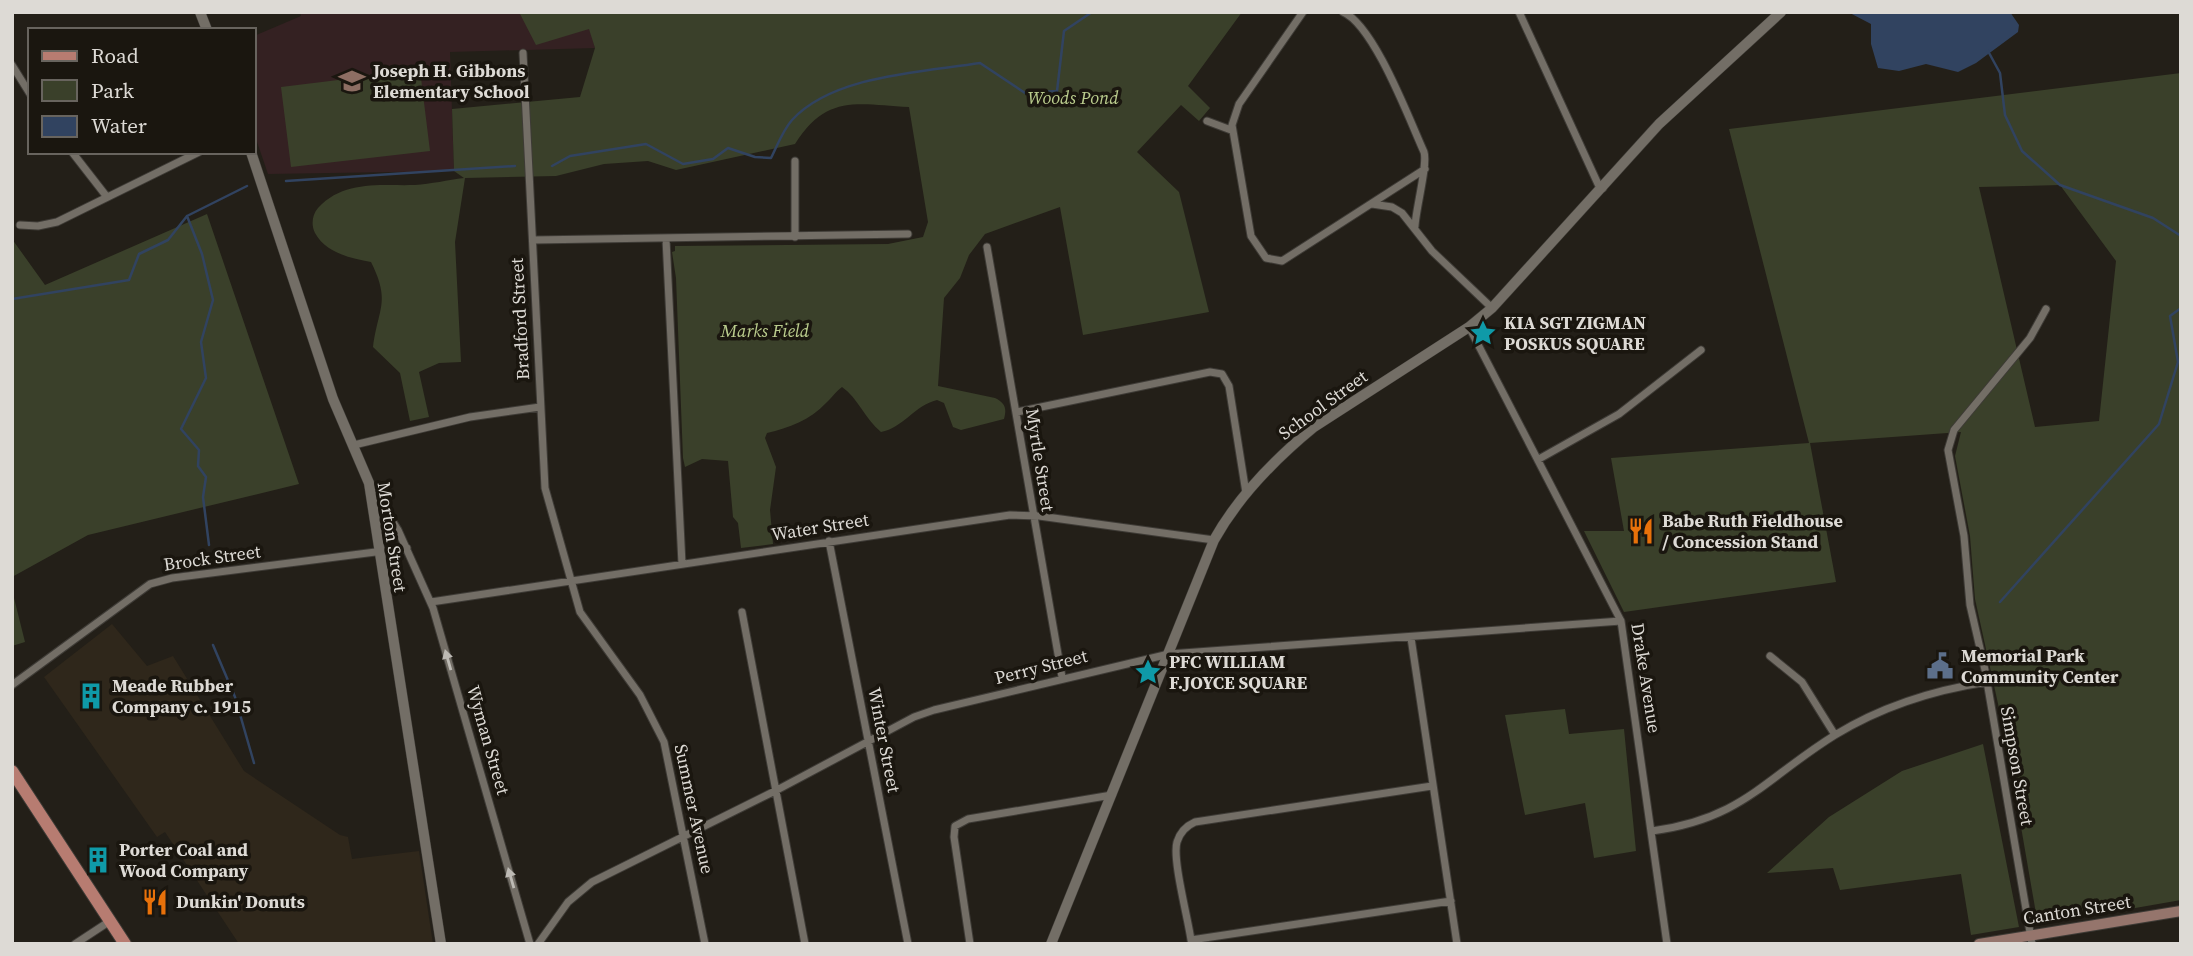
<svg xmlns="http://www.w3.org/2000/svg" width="2193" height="956" font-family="'Source Serif 4',serif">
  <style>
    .built { fill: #2f271b }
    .education { fill: #342122 }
    .green { fill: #3a402a; fill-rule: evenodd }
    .water { fill: #314360 }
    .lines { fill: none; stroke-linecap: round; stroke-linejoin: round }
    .stream { stroke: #314360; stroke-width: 2.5 }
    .minor-casing { stroke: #3e3b36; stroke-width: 9 }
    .tertiary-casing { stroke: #3e3b36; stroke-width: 11 }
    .secondary-casing { stroke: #3e3b36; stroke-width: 12 }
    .primary-casing { stroke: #3e3b36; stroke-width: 14 }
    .minor { stroke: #736e66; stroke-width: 7 }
    .tertiary { stroke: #736e66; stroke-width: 10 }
    .secondary { stroke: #95756c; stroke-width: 10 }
    .primary { stroke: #b77c71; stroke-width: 12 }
    .oneway { fill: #bdbab4 }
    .labels { text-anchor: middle; stroke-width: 7; stroke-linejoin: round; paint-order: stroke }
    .poi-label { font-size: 18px; font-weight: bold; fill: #dddad5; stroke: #1a160f; text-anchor: start }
    .park-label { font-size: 18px; font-style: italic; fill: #bacc8d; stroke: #1a160f }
    .street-label { font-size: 18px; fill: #dddad5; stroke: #1a160f }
  </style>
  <rect width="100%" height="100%" fill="#231f18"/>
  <path class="built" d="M 112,624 L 147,666 L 173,656 L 244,771 L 340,835 L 348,837 L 352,859 L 419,851 L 433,944 L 239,944 L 165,832 L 157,837 L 44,677 Z"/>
  <path class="education" d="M 300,12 L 586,12 L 595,48 L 450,52 L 454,171 L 268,174 L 254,133 L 254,36 L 301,16 Z"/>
  <path class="green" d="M 519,12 L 1242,12 L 1188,86 L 1210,108 L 1199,121 L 1181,105 L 1137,152 L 1179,192 L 1209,312 L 1083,335 L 1060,207 L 985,234 L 969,255 L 960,278 L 944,298 L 938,386 L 995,398 C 1005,403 1007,408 1004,419 L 961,430 L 953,427 L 944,403 L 937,400 C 915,405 903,428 881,432 C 865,419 858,398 842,387 C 835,392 832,398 826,403 C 810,420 789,428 767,433 L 765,438 L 776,467 L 770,510 L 773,544 L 741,548 L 738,523 L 733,517 L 728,461 L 702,459 L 685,467 L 683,458 L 676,278 L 672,252 L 675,251 L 675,246 L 888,244 L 923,237 L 928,222 L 909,107 C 857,104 826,94 795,144 L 676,170 L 648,161 L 604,164 L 556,176 L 465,178 L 455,242 L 461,362 L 439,363 L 419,372 L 429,417 L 410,421 L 400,373 L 373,347 C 378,308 391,302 371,262 C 350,258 326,253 315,233 C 311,225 312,215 318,208 C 344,180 380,186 415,185 C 431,184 448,180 464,178 L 454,171 L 452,109 L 580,97 L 595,48 L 589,29 L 536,45 Z
    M 420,70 L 430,151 L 291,167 L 281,87 Z
    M 2181,73 L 2181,900 L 2038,925 L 2006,740 L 1975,599 L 1970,536 L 1955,456 L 1961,432 L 1810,443 L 1836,582 L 1624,612 L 1584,531 L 1624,531 L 1611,458 L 1809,443 L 1729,129 ZM 2060,185 L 2116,261 L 2099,421 L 2035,427 L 1979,187 Z
    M 207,214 L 299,484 L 88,535 L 12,577 L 12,239 L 45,285 Z
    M 12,590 L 25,642 L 12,646 Z
    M 1565,709 L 1569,734 L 1624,729 L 1636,851 L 1594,858 L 1585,803 L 1525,815 L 1505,715 Z
    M 1983,744 L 2019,927 L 1971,935 L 1961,874 L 1840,890 L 1833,868 L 1767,873 L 1829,817 L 1902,771 Z"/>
  <path class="water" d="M 1848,12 L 2010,12 L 2019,25 L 2018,32 L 1976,63 L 1958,72 L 1926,64 L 1899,71 L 1878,68 L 1871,44 L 1871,24 Z"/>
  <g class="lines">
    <path class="stream" d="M 1988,51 L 2000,73 L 2005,115 L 2022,151 L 2060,185 L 2153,218 L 2181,236
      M 552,166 L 570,156 L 646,144 L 683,164 L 713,159 L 728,148 L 755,157 L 771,158 C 777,146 783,130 792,120 C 833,75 923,72 980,63 L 1025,93 L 1057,91 L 1064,31 L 1092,12
      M 286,181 L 515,166
      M 187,216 L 202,254 L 213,300 L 201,342 L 206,378 L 181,429 L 199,450 L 198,466 L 206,477 L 203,497 L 209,545
      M 12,299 L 129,280 L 139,254 L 168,240 L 187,216 L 247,186
      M 2000,602 L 2159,424 L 2178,362 L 2170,316 L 2181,308
      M 213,645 L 235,697 L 254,763"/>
    <g class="minor-casing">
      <path id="minor" d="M 1303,12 L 1239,104 L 1232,125 L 1251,236 L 1266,258 L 1282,261 L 1425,169
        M 1343,12 C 1374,25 1409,119 1424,152 C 1428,164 1416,208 1415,226
        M 1519,12 L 1598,184 L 1603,188
        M 523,53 L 545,488 L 580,612 L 640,695 L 664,742 L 705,944
        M 12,65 L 30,94
        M 1207,121 L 1231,130
        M 72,152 L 107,197
        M 795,161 L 795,237
        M 1372,204 L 1392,207 L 1402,213 L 1432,251 L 1492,308
        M 20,225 L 38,226 L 57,222 L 199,152
        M 666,239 L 682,564
        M 533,240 L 908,234
        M 987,247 L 1062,677
        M 1469,327 L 1621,621 L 1667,944
        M 1017,412 L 1210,372 L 1222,374 L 1229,386 L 1246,493
        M 354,445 L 470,417 L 540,407
        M 1539,459 L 1619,414 L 1701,350
        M 371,487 L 398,530 L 433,608 L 530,944
        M 829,541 L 908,944
        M 431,602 L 1010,515 L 1039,516 L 1214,540
        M 742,612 L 805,944
        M 1411,638 L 1457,944
        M 1770,656 L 1802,682 L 1835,735
        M 12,685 L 150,584 L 172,578 L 407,548
        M 1652,831 C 1742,819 1764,779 1835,735 C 1881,707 1934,690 1987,682
        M 1191,940 C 1188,918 1172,859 1177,842 C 1180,832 1186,826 1195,822 L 1432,786
        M 1192,943 L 1191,940 L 1451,901
        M 75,944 L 110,921
        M 538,944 L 568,902 L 592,882 L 777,790 L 914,717 L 934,710 L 1169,654 L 1621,621
        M 970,944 L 954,837 L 955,826 L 968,819 L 1112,795
        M 2032,944 L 1985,670 L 1970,605 L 1964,536 L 1948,450 L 1954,430 L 2030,338 L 2046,309"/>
    </g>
    <g class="tertiary-casing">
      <path id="tertiary" d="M 200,12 L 207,30
        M 251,152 L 333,399 L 369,483 L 441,944
        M 1051,944 L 1214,540 C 1239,495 1275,459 1314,427 L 1469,327 L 1492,308 L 1659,124 L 1781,12"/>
    </g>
    <g class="secondary-casing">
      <path id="secondary" d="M 1979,944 L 2181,911"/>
    </g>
    <g class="primary-casing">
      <path id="primary" d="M 12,771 L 125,944"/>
    </g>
    <use href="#minor" class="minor"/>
    <use href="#tertiary" class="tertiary"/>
    <use href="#secondary" class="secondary"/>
    <use href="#primary" class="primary"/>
  </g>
  <defs><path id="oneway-solid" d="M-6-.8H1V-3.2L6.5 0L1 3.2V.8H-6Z" transform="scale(1.75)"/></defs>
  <g class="oneway">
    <use href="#oneway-solid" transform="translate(448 660) rotate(-106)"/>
    <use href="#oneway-solid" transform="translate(511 878) rotate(-106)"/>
  </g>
  <defs>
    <g id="school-bare" transform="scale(2.1)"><path d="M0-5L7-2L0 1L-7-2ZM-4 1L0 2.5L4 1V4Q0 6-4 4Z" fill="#8d6e63" stroke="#1a160f" stroke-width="2.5" paint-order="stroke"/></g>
    <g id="sight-bare" transform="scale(2.1)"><path d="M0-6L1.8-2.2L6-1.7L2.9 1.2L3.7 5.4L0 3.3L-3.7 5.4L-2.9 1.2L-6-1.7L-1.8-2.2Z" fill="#0f9aa8" stroke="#1a160f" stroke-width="2.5" paint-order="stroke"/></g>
    <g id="restaurant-bare" transform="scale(2.1)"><path d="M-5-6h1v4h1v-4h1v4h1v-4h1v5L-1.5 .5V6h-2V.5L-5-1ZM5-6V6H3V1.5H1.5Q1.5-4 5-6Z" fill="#e8710a" stroke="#1a160f" stroke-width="2.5" paint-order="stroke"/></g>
    <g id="civic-bare" transform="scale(2.1)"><path d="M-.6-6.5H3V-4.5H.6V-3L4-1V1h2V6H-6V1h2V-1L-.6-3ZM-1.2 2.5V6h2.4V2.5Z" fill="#5c6f8a" stroke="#1a160f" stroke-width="2.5" paint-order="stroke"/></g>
    <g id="building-bare" transform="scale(2.1)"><path d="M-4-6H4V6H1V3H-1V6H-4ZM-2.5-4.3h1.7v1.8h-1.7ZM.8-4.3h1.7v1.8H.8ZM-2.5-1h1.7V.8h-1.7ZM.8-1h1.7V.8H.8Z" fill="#0f9aa8" stroke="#1a160f" stroke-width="2.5" paint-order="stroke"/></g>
  </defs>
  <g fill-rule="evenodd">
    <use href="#school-bare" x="352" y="81"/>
    <use href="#sight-bare" x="1483" y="333"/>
    <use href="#restaurant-bare" x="1641" y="531"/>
    <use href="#civic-bare" x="1940" y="666"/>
    <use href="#sight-bare" x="1148" y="672"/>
    <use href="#building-bare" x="91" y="696"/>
    <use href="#building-bare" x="98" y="860"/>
    <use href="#restaurant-bare" x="155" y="902"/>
  </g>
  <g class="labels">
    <g class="poi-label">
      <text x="373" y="77">Joseph H. Gibbons<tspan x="373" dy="21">Elementary School</tspan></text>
      <text x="1504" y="329">KIA SGT ZIGMAN<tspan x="1504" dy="21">POSKUS SQUARE</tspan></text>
      <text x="1662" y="527">Babe Ruth Fieldhouse<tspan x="1662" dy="21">/ Concession Stand</tspan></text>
      <text x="1961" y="662">Memorial Park<tspan x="1961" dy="21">Community Center</tspan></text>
      <text x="1169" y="668">PFC WILLIAM<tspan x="1169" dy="21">F.JOYCE SQUARE</tspan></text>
      <text x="112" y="692">Meade Rubber<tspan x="112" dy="21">Company c. 1915</tspan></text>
      <text x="119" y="856">Porter Coal and<tspan x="119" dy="21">Wood Company</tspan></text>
      <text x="176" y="908">Dunkin' Donuts</text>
    </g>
    <g class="park-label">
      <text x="1073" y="104">Woods Pond</text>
      <text x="765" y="337">Marks Field</text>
    </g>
    <g class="street-label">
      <text transform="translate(520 319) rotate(-93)" y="6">Bradford Street</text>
      <text transform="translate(1323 405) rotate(-36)" y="6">School Street</text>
      <text transform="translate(1040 460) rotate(81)" y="6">Myrtle Street</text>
      <text transform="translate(820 527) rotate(-9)" y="6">Water Street</text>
      <text transform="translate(392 537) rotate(81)" y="6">Morton Street</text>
      <text transform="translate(212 558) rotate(-8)" y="6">Brock Street</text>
      <text transform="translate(1041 667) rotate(-14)" y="6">Perry Street</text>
      <text transform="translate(1646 678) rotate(81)" y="6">Drake Avenue</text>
      <text transform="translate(488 740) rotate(74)" y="6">Wyman Street</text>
      <text transform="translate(884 740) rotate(79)" y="6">Winter Street</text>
      <text transform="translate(2017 766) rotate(80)" y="6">Simpson Street</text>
      <text transform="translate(694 809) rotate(78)" y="6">Summer Avenue</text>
      <text transform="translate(2077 910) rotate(-9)" y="6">Canton Street</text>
    </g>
  </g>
  <rect width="2193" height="956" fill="none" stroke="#dddad5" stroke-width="28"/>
  <rect x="28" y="28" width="228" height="126" fill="#1a160f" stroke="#68645e" stroke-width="2"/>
  <rect x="42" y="51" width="35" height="10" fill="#b77c71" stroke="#68645e" stroke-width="2"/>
  <text x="91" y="63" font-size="21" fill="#dddad5">Road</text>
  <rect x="42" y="80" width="35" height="21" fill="#3a402a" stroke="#68645e" stroke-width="2"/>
  <text x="91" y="98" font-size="21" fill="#dddad5">Park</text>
  <rect x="42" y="116" width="35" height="21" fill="#314360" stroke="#68645e" stroke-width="2"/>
  <text x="91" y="133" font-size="21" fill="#dddad5">Water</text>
</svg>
